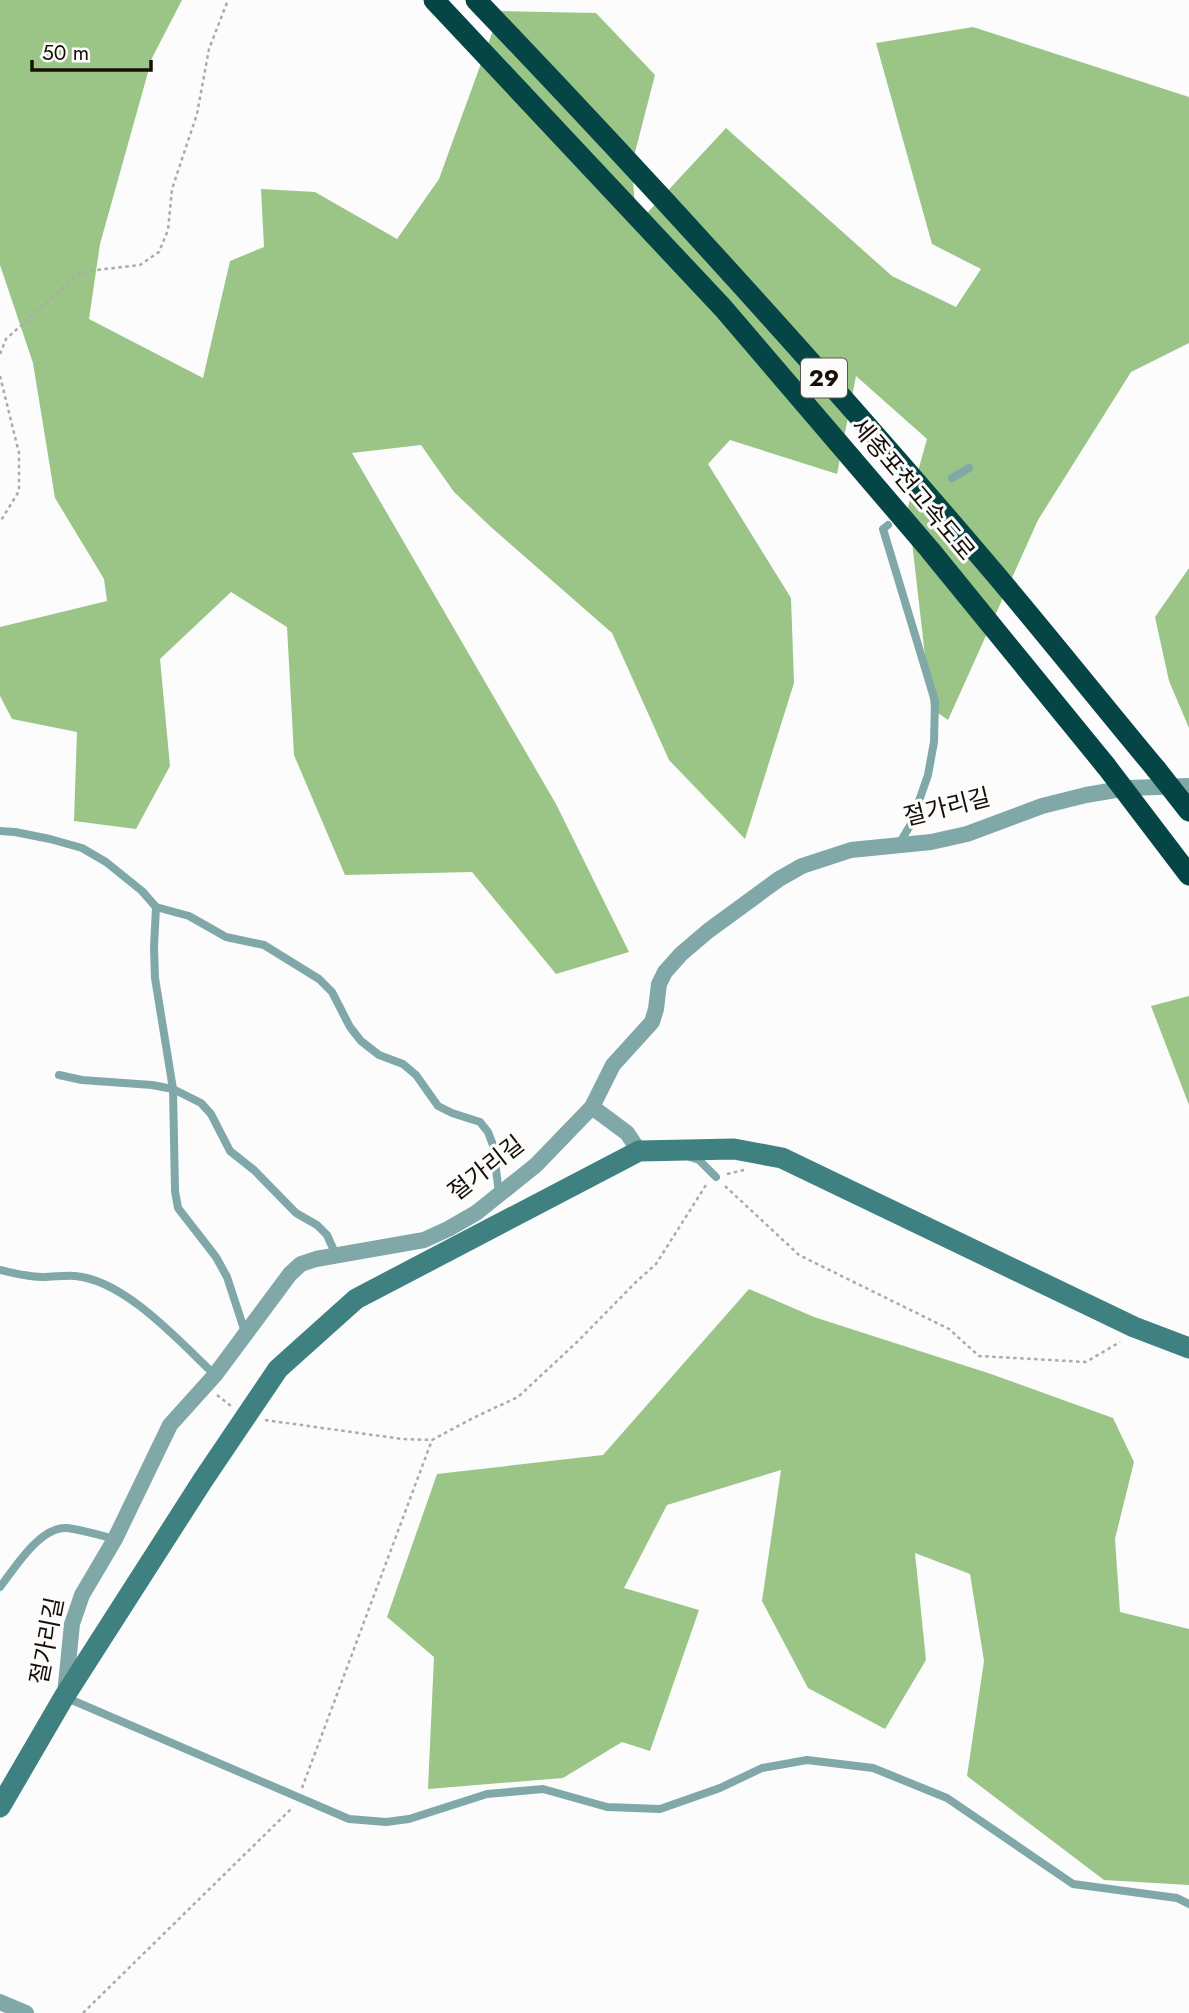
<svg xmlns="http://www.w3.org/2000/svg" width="1189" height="2013" font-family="Jost,'Noto Sans KR',sans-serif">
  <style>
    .forest { fill: #9ac587 }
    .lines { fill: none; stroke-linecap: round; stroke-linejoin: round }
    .path { stroke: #adaaa7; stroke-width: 2.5; stroke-dasharray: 3.5 3.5; stroke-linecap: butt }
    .lane { stroke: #80a8a9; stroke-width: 8 }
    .street { stroke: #80a8a9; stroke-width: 16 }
    .secondary { stroke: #3f8081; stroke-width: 21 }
    .highway { stroke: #054546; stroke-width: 21 }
    .highway-bridge { stroke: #054546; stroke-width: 21 }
    .labels { text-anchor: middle; stroke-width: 6; stroke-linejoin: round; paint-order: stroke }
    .shield { fill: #fcfcfc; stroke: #5c5650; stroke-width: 2 }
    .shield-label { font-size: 23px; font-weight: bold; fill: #170f06 }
    .street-label { font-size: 24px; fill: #170f06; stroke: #fcfcfc }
  </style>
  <rect width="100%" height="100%" fill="#fcfcfc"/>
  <path class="forest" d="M 0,0 L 182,0 L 152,58 L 100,244 L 89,319 L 203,378 L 230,261 L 264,247 L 261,189 L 315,192 L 397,239 L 439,179 L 500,11 L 596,13 L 655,75 L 632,164 L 636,225 L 726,128 L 892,276 L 956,307 L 981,269 L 932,244 L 876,43 L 973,27 L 1189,97 L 1189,343 L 1131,372 L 1038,520 L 948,720 L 931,708 L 908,507 L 927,439 L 856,376 L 837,474 L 730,440 L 708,464 L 791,598 L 794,683 L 745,839 L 669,760 L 612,633 L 492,528 L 454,492 L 421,445 L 352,453 L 556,804 L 629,952 L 556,974 L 472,872 L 345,875 L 294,755 L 287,627 L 231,592 L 160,659 L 170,766 L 136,829 L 74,821 L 77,732 L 12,719 L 0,696 L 0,627 L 107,601 L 104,579 L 55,498 L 33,363 L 0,265 Z
    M 1189,568 L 1189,728 L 1169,681 L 1155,617 Z
    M 1189,996 L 1189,1105 L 1151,1006 Z
    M 749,1289 L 814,1317 L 991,1374 L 1113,1418 L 1134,1462 L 1115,1539 L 1120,1612 L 1189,1629 L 1189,1885 L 1104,1880 L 967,1776 L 984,1661 L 970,1574 L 915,1553 L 926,1660 L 885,1729 L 808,1688 L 762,1601 L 781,1470 L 667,1505 L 624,1588 L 699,1610 L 650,1751 L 622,1742 L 563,1778 L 428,1789 L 434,1657 L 387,1617 L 437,1474 L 603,1455 Z"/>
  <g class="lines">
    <path class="path" d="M 0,354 L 6,339 L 77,275 L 88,271 L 140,265 L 159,252 L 168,230 L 172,189 L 197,114 L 209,49 L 228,0
      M 0,376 L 19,453 L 19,491 L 0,522
      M 727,1174 L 744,1170
      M 725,1186 L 799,1255 L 949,1329 L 979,1356 L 1086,1362 L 1120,1342
      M 217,1395 L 231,1406
      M 265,1420 L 402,1439 L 432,1440 L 473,1418 L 518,1397 L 577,1342 L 636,1282 L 656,1264 L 706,1185
      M 302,1788 L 432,1440
      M 83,2013 L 293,1807"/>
    <path class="lane" d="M 952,478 L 969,468
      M 888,525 L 883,529 L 935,701 L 934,742 L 928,775 L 911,824 L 899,844
      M 0,831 L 15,832 L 50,839 L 82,848 L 106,862 L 142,891 L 156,907 L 189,916 L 226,937 L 264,945 L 319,979 L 332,992 L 350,1027 L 361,1041 L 379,1055 L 403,1064 L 416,1075 L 438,1106 L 452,1113 L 480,1122 L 488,1132 L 493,1145 L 499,1194
      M 156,907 L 154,947 L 155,978 L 173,1089 L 175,1191 L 178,1208 L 216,1257 L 227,1277 L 245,1332
      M 59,1075 L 82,1080 L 152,1085 L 173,1089 L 201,1103 L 211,1114 L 230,1151 L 254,1170 L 296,1213 L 317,1225 L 327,1235 L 336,1255
      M 690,1157 L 699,1160 L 716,1177
      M 0,1270 C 14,1273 28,1277 43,1277 C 54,1277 65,1275 75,1276 C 125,1280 180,1342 215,1375
      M 0,1587 C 15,1568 40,1526 67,1528 C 83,1530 99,1535 115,1539
      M 67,1698 L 349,1819 L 386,1822 L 409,1819 L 487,1794 L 543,1789 L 607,1807 L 660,1809 L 720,1788 L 762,1768 L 807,1760 L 873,1768 L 947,1798 L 1073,1884 L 1177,1898 L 1189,1904"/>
    <path class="street" d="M 592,1107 L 627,1133 L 639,1151
      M 65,1694 L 72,1624 L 82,1595 L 115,1539 L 170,1425 L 215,1375 L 290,1274 L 301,1264 L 316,1259 L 424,1240 L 448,1229 L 476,1213 L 536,1165 L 592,1107 L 613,1065 L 652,1022 L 656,1009 L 659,984 L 665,972 L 681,954 L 708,931 L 779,879 L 802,866 L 851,850 L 931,842 L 967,834 L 1042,806 L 1086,795 L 1127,788 L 1189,786
      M 0,2002 L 26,2013"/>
    <path class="secondary" d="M 0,1807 L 64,1697 L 203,1480 L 278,1369 L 356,1299 L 639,1151 L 734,1149 L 782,1158 L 1134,1327 L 1189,1348"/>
    <path class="highway" d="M 434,0 L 723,308 L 930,550 L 1106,766
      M 476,0 C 653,185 825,374 991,569 C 1047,635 1101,703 1156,769"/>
    <path class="highway-bridge" d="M 1106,766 L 1189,875
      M 1156,769 L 1189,811"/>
  </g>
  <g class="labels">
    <rect class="shield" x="801" y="358.5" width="46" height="39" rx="5"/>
    <g class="shield-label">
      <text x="824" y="386">29</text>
    </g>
    <g class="street-label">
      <text transform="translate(913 489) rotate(50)" y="8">세종포천고속도로</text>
      <text transform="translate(947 807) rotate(-14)" y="8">절가리길</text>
      <text transform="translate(486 1168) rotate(-38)" y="8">절가리길</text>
      <text transform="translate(47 1641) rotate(-79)" y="8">절가리길</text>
    </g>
  </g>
  <path d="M32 60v10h119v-10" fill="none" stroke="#170f06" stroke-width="3.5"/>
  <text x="42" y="60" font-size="21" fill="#170f06" stroke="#fcfcfc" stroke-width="5" paint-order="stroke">50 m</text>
</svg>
